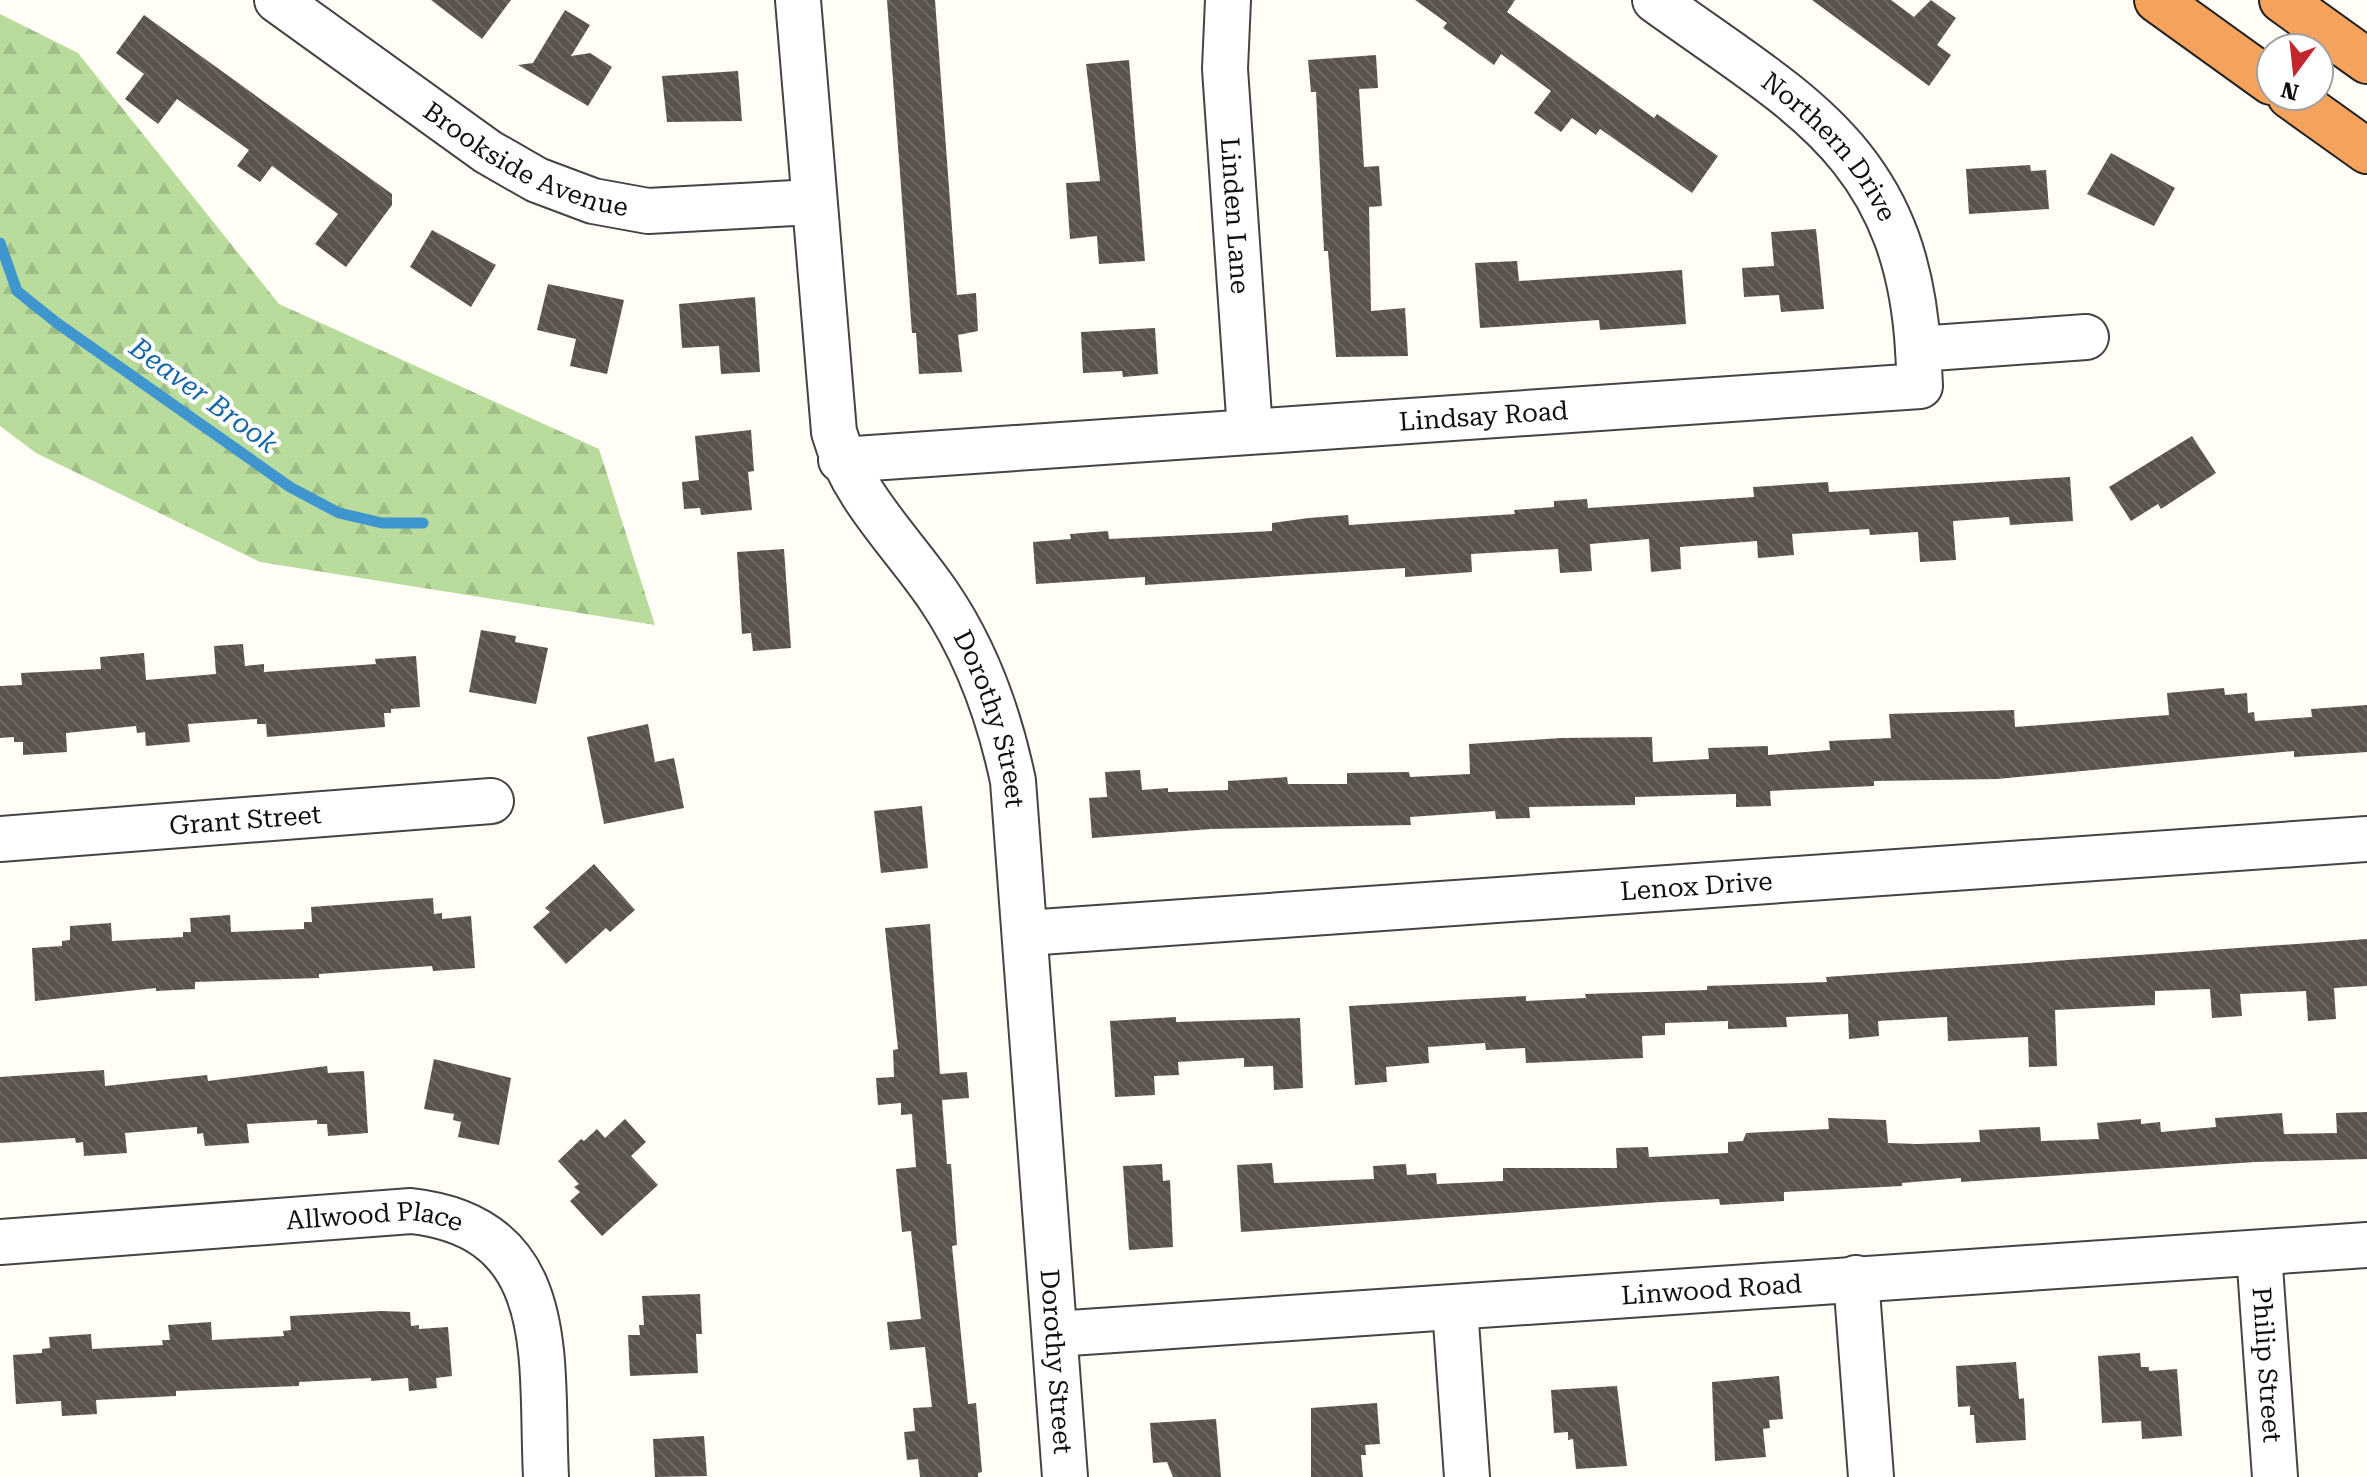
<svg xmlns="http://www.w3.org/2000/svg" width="2367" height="1477" font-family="'Roboto Serif',serif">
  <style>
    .forest { fill: url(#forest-firs) }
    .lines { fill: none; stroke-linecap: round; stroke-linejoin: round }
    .stream { stroke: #3f96cf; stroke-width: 11 }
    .building { fill: url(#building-back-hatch) }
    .minor-casing { stroke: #444; stroke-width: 48 }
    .highway-casing { stroke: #222; stroke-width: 48 }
    .minor { stroke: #fff; stroke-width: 44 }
    .highway { stroke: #f5a25d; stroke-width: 44 }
    .labels { text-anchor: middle; stroke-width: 8; stroke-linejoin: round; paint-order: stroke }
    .street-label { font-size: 26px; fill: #111; stroke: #fff }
    .water-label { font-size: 28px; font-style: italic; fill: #1768a6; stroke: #fff }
  </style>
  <defs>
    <pattern id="forest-firs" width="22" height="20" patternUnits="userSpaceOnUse" patternTransform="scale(2)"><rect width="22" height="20" fill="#b9dc9c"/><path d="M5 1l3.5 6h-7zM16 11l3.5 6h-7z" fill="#9ebc85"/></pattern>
    <pattern id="building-back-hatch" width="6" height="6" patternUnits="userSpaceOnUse" patternTransform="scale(2)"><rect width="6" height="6" fill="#5a524d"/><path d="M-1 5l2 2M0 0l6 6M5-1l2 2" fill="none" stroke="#6d6662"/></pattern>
  </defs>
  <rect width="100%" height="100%" fill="#fffdf5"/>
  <path class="forest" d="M 0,14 L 78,53 L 279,304 L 599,449 L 655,625 L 260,562 L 36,453 L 0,426 Z"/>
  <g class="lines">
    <path class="stream" d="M 0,243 L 17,291 L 57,323 L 290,487 L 339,513 L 382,523 L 423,523"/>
  </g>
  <path class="building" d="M 431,0 L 511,0 L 482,39 Z
    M 887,0 L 935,0 L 957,295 L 976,293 L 978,331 L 958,335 L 962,372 L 919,374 L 916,333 L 912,333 Z
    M 1415,0 L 1515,0 L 1507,12 L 1654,118 L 1657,114 L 1718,156 L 1692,193 L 1600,129 L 1596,135 L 1572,118 L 1561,132 L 1534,113 L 1551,91 L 1501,54 L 1494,65 L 1443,28 L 1447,23 Z
    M 1812,0 L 1891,0 L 1914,17 L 1931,0 L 1956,18 L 1937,45 L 1951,55 L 1929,86 Z
    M 565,10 L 590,25 L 571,56 L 590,53 L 612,67 L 588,106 L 518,65 L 533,63 Z
    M 144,15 L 392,194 L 392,205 L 346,267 L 315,244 L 338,214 L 272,166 L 260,182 L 237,166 L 249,150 L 177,99 L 158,124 L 125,99 L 144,74 L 116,53 Z
    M 1376,55 L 1378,88 L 1359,89 L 1364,167 L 1379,166 L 1382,206 L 1369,207 L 1371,311 L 1405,308 L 1408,356 L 1336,357 L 1328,251 L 1324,251 L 1316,92 L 1311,92 L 1308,60 Z
    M 1129,60 L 1145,261 L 1099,264 L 1097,236 L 1070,239 L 1066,183 L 1100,181 L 1086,64 Z
    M 738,71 L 742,121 L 667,122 L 662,76 Z
    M 2111,153 L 2175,188 L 2154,226 L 2087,194 Z
    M 2030,165 L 2031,171 L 2046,170 L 2049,209 L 1969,214 L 1966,169 Z
    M 1816,229 L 1824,309 L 1781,312 L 1779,295 L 1744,297 L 1742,268 L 1774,266 L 1771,232 Z
    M 432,230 L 496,265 L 471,307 L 410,267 Z
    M 1517,261 L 1519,281 L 1682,270 L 1686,324 L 1600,330 L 1599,320 L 1480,328 L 1475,263 Z
    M 548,284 L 624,300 L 607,374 L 570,366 L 576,339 L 537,330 Z
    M 755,297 L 760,372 L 721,374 L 719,346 L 682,348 L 679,304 Z
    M 1155,328 L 1158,374 L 1123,377 L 1122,371 L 1083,373 L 1081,332 Z
    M 751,430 L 754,471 L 748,472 L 752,510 L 701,515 L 700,508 L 684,509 L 682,482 L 699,480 L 695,436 Z
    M 2192,436 L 2216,473 L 2161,509 L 2158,504 L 2131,521 L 2109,487 Z
    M 2070,477 L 2073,521 L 2010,525 L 2009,517 L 1953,521 L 1956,560 L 1920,562 L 1918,532 L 1870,535 L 1869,529 L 1792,534 L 1794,555 L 1758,558 L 1757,541 L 1680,547 L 1681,569 L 1651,572 L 1649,539 L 1590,544 L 1592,571 L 1560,573 L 1558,549 L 1471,554 L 1472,572 L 1405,577 L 1405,568 L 1145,585 L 1145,577 L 1036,584 L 1033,542 L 1071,539 L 1070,534 L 1108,531 L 1109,539 L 1272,531 L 1272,523 L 1309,518 L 1348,515 L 1349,525 L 1515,514 L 1514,510 L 1554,507 L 1554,501 L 1587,499 L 1588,508 L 1754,497 L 1753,487 L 1828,482 L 1829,492 Z
    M 784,549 L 791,648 L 753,651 L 751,633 L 742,634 L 737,552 Z
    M 481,630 L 516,636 L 515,642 L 548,648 L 536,704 L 469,692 Z
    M 243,644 L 245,666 L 264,664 L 264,672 L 376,664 L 375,659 L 416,656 L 420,707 L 391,709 L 391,713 L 384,713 L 385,727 L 267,737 L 266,724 L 257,724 L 257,719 L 188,724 L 190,742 L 146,746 L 145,732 L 137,733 L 136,726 L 66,733 L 67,752 L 23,755 L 23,742 L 14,742 L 14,737 L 0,738 L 0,686 L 22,685 L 21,673 L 101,669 L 100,657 L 144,653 L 146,680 L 216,674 L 214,646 Z
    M 2224,688 L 2225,695 L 2247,693 L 2248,713 L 2254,712 L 2255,721 L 2312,717 L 2311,709 L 2367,705 L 2367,752 L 2294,757 L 2294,751 L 1997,779 L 1874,781 L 1874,786 L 1770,791 L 1771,806 L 1736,807 L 1736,794 L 1635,797 L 1635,805 L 1529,807 L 1530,818 L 1496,819 L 1495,811 L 1410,817 L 1411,825 L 1211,829 L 1092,838 L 1089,798 L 1107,797 L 1105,772 L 1140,770 L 1142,790 L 1168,788 L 1168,792 L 1228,790 L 1228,781 L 1287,777 L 1288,784 L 1347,784 L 1347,773 L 1409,772 L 1410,777 L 1470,774 L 1469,744 L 1561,738 L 1652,737 L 1653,762 L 1709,759 L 1708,748 L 1768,746 L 1768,755 L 1830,750 L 1829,741 L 1891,738 L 1889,714 L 2014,710 L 2015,727 L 2169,715 L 2167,693 Z
    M 648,724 L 655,762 L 674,758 L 684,808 L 604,824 L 587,737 Z
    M 922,806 L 928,868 L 881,873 L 874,811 Z
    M 594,864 L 635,910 L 610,932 L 606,928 L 566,964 L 533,927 L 550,912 L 545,908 Z
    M 433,898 L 434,914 L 442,913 L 442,919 L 471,916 L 475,968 L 433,971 L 432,966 L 319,974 L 319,978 L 195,982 L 195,989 L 156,991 L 156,988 L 35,1001 L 32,948 L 62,946 L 62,941 L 70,940 L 70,926 L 111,923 L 112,941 L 183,937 L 183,932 L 191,932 L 190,918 L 230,915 L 231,932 L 304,929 L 304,922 L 312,922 L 311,907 Z
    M 930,924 L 940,1074 L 967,1072 L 969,1098 L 942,1100 L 947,1164 L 951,1164 L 957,1245 L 952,1246 L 968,1404 L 976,1403 L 982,1472 L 978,1473 L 978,1477 L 920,1477 L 918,1459 L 907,1460 L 904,1432 L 915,1431 L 913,1408 L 932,1407 L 925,1347 L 890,1350 L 887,1322 L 921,1319 L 911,1231 L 902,1232 L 896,1169 L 916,1167 L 912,1114 L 901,1115 L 901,1103 L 878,1105 L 876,1078 L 894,1077 L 893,1050 L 898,1049 L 885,928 Z
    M 2367,939 L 2367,986 L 2334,988 L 2336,1019 L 2308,1021 L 2306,991 L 2240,994 L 2242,1016 L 2212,1018 L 2210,989 L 2155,991 L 2155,1005 L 2055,1010 L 2057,1066 L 2029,1067 L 2028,1037 L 1948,1041 L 1947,1017 L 1878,1021 L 1879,1036 L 1849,1039 L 1848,1014 L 1786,1017 L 1787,1027 L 1728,1029 L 1728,1021 L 1665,1023 L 1665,1035 L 1642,1036 L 1643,1058 L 1526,1063 L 1525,1048 L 1486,1050 L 1485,1043 L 1428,1047 L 1429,1063 L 1386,1067 L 1387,1082 L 1355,1085 L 1349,1006 L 1526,996 L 1526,1001 L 1586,998 L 1585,994 L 1707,990 L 1707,986 L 1827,982 L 1826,977 Z
    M 1176,1017 L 1176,1022 L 1300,1018 L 1303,1088 L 1274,1090 L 1273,1066 L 1244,1067 L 1244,1058 L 1178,1062 L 1179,1075 L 1154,1076 L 1155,1095 L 1115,1097 L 1110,1021 Z
    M 434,1059 L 511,1078 L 499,1145 L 458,1137 L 461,1122 L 453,1120 L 454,1114 L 424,1109 Z
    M 327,1066 L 328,1073 L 364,1071 L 368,1133 L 328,1136 L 327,1124 L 317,1124 L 317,1120 L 247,1124 L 249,1143 L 205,1146 L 203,1133 L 197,1134 L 197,1127 L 125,1133 L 127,1153 L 84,1156 L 83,1142 L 76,1143 L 75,1138 L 0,1143 L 0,1077 L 104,1070 L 105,1086 L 207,1075 L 208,1081 Z
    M 2367,1112 L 2367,1159 L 2255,1162 L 1961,1182 L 1961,1178 L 1902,1183 L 1902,1186 L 1784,1192 L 1784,1201 L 1720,1205 L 1719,1199 L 1661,1202 L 1241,1232 L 1237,1165 L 1272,1163 L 1274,1183 L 1374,1179 L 1373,1166 L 1406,1164 L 1407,1175 L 1436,1173 L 1437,1184 L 1503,1181 L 1503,1168 L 1617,1168 L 1616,1148 L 1648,1147 L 1649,1157 L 1728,1153 L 1728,1142 L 1743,1141 L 1746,1133 L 1829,1129 L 1828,1118 L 1886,1120 L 1888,1143 L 1917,1144 L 1980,1142 L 1979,1130 L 2040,1127 L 2041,1141 L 2099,1139 L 2097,1123 L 2141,1119 L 2141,1124 L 2160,1122 L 2161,1132 L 2216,1127 L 2215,1118 L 2282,1113 L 2284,1134 L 2337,1133 L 2336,1113 Z
    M 625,1119 L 646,1142 L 631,1156 L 658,1185 L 602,1236 L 570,1201 L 580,1192 L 574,1187 L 579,1184 L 558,1161 L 581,1139 L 584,1141 L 597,1129 L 605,1138 Z
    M 1162,1164 L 1163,1181 L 1170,1180 L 1173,1247 L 1129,1250 L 1123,1166 Z
    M 700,1294 L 702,1334 L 696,1334 L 698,1373 L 630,1376 L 628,1335 L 640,1335 L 639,1325 L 644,1325 L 642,1296 Z
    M 381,1311 L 410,1312 L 411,1326 L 419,1325 L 419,1329 L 448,1327 L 452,1376 L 436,1378 L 437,1388 L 409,1391 L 408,1378 L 371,1381 L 371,1378 L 299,1382 L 299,1386 L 176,1391 L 176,1396 L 96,1400 L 97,1414 L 62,1416 L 61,1401 L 16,1404 L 13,1355 L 42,1353 L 42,1349 L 50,1348 L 49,1337 L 91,1334 L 92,1349 L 163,1345 L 162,1340 L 170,1340 L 168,1325 L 211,1322 L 212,1340 L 284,1336 L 283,1331 L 291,1330 L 290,1316 Z
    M 2140,1353 L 2141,1367 L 2149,1367 L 2149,1371 L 2177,1369 L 2182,1436 L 2142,1439 L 2141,1421 L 2102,1423 L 2098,1356 Z
    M 2016,1362 L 2019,1399 L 2024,1398 L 2026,1440 L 1976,1443 L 1974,1415 L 1970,1415 L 1970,1406 L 1958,1407 L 1956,1366 Z
    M 1779,1376 L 1783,1419 L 1769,1420 L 1770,1428 L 1763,1429 L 1766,1457 L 1715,1461 L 1712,1382 Z
    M 1617,1386 L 1627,1466 L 1576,1469 L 1573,1439 L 1568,1440 L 1568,1432 L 1554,1433 L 1551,1390 Z
    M 1377,1403 L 1380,1444 L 1365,1445 L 1366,1455 L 1361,1455 L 1363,1477 L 1311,1477 L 1311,1408 Z
    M 1216,1419 L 1221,1477 L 1173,1477 L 1167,1462 L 1153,1463 L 1150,1423 Z
    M 704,1436 L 707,1476 L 655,1477 L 653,1439 Z"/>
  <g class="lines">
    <g class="minor-casing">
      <g id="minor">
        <path id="s1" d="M 277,0 L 488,152 L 537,180 L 593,201 L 648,211 L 813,202"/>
        <path id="s2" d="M 798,0 L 834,432 C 852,496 901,541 938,595 C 977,652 999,714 1013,781 L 1065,1477"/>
        <path id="s3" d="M 1228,0 L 1225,69 L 1250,431"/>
        <path id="s4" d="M 1655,0 C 1798,103 1906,153 1918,349"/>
        <path id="s5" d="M 841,460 L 1920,386 L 1918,349 L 2086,337"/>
        <path id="s6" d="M 0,839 L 491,801"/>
        <path id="s7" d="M 1026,933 L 2367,839"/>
        <path id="s8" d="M 0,1242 L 411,1211 C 562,1228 540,1361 546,1477"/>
        <path id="s9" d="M 2259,1253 L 2275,1477"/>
        <path d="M 1856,1278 L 1871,1477"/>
        <path d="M 1455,1308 L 1467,1477"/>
        <path id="s10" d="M 1055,1334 L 2367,1245"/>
      </g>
    </g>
    <g class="highway-casing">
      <path id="highway" d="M 2157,0 L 2271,82
        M 2282,0 L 2367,61
        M 2290,96 L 2367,151"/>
    </g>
    <use href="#minor" class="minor"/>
    <use href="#highway" class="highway"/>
  </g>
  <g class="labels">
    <g class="street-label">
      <text dy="9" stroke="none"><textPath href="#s4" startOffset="230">Northern Drive</textPath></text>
      <text dy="9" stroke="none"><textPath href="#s1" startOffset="298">Brookside Avenue</textPath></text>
      <text dy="9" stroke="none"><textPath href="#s3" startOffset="216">Linden Lane</textPath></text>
      <text dy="9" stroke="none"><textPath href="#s5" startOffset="644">Lindsay Road</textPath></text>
      <text dy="9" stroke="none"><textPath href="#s2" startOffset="764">Dorothy Street</textPath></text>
      <text dy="9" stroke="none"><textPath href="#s6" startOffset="246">Grant Street</textPath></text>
      <text dy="9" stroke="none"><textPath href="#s7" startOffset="672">Lenox Drive</textPath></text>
      <text dy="9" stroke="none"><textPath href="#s8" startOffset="376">Allwood Place</textPath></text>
      <text dy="9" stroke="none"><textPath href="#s10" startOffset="658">Linwood Road</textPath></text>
      <text dy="9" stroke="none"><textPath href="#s2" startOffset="1412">Dorothy Street</textPath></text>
      <text dy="9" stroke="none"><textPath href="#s9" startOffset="112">Philip Street</textPath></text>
    </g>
    <g class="water-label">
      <text transform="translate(204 395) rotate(36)" y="10">Beaver Brook</text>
    </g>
  </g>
  <g transform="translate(2295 72) rotate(195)"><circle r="38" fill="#ffffff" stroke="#a0a0a0" stroke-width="2"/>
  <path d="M0-6L14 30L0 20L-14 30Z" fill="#c4262e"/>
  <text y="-12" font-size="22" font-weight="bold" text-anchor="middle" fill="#111111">N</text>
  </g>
</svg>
